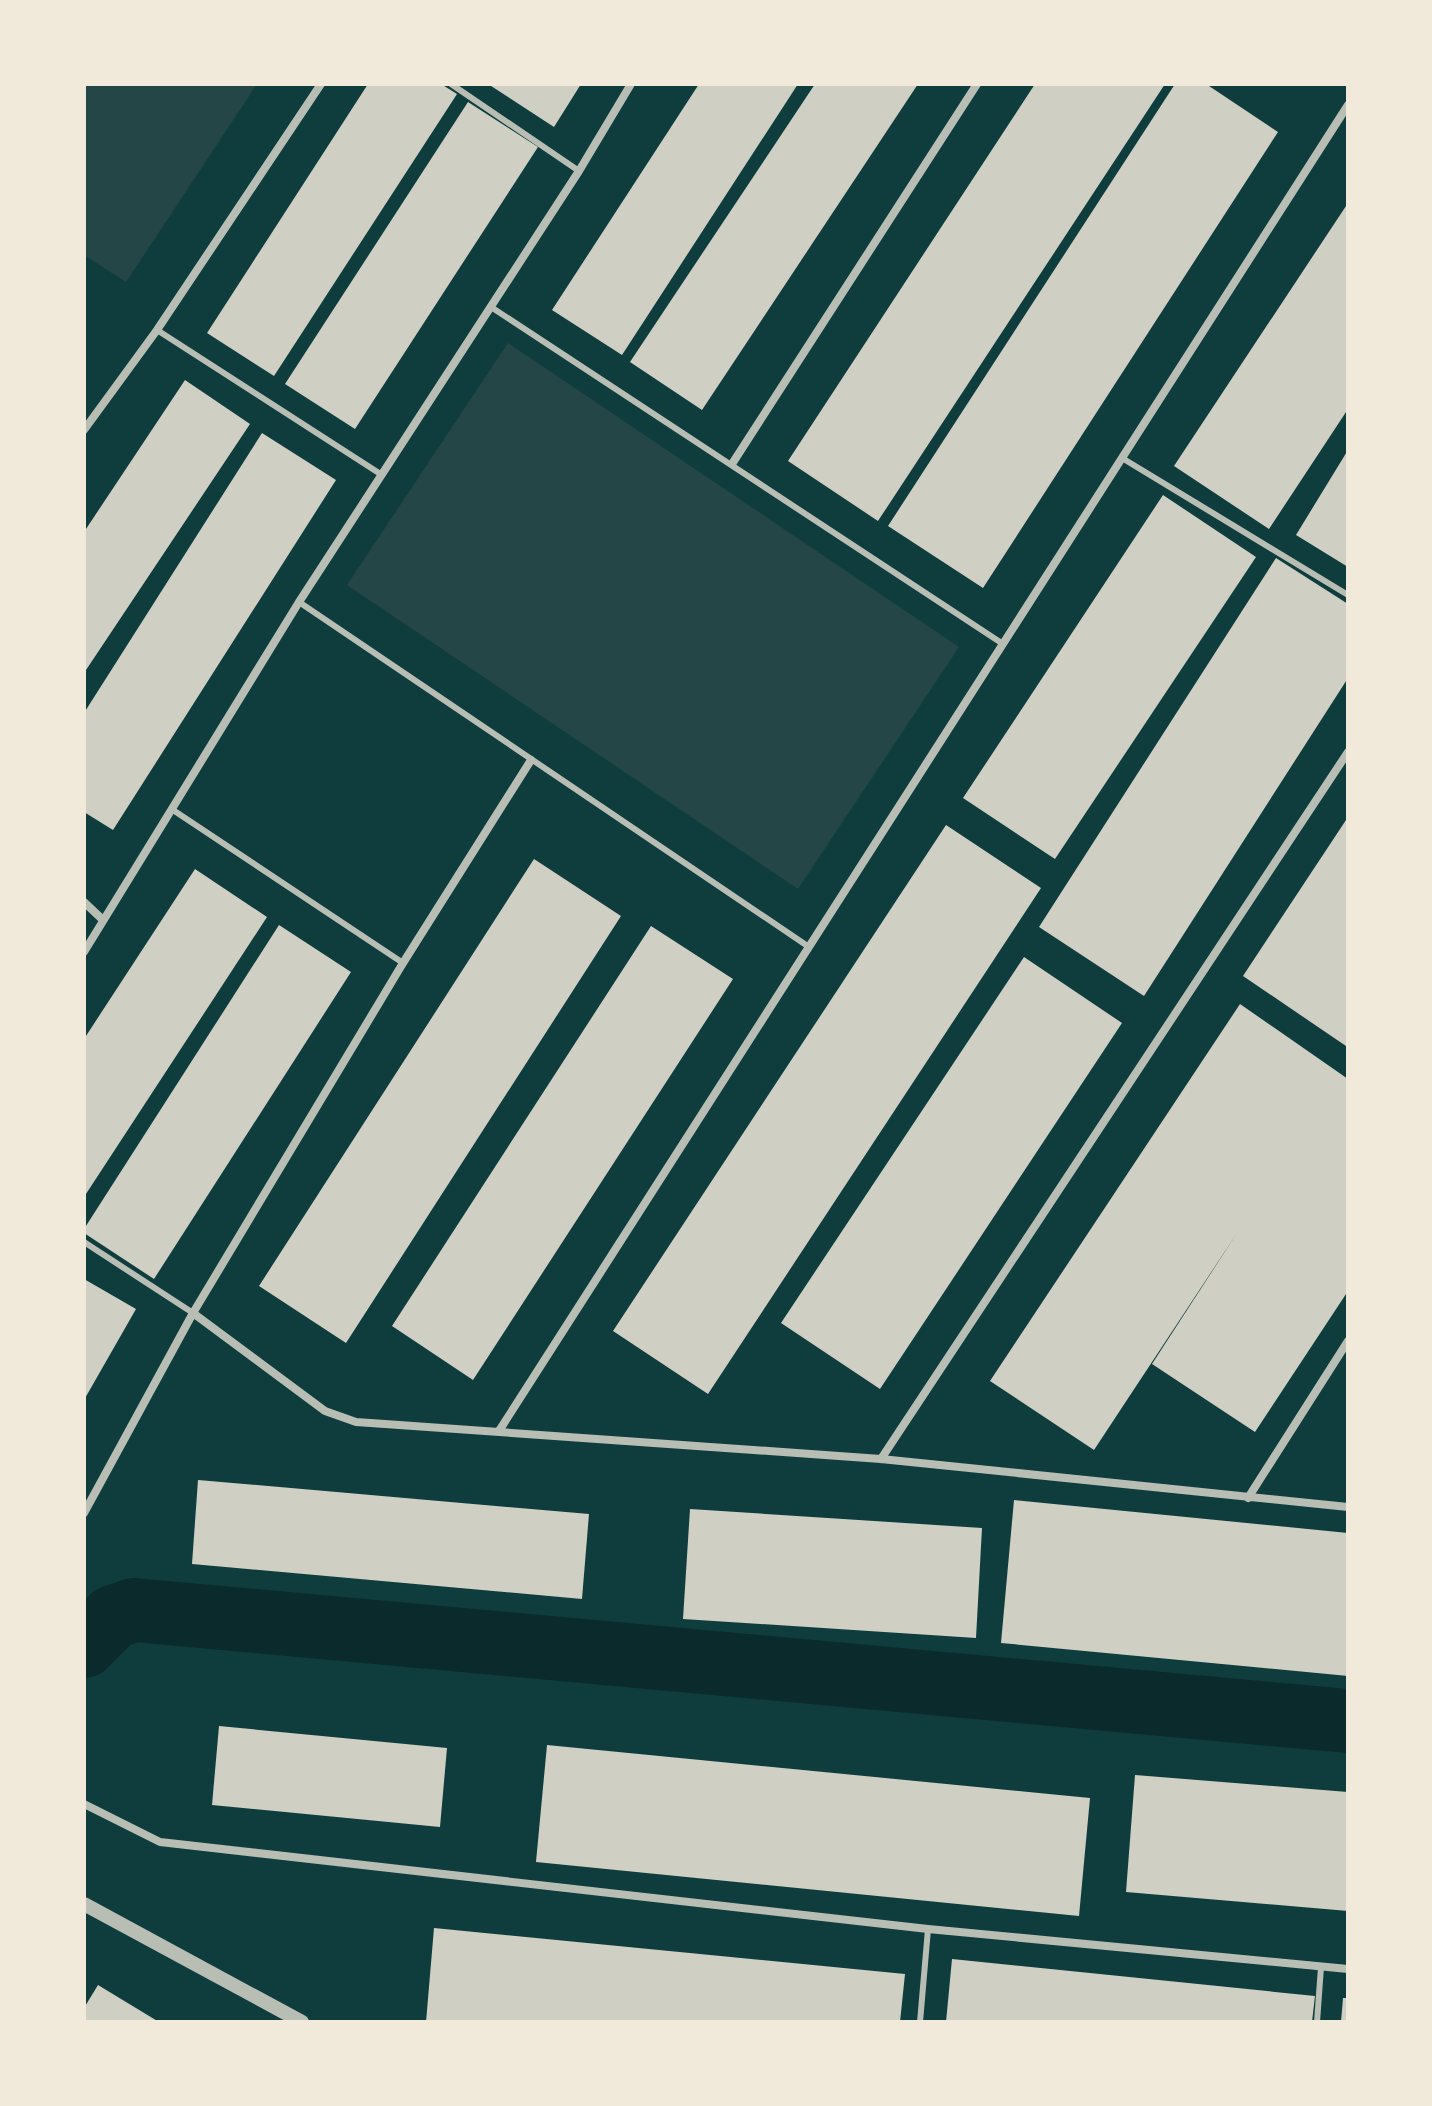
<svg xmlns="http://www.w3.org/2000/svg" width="1432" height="2106" font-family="Overpass,sans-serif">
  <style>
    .green { fill: #244646 }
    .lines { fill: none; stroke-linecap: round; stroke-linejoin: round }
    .river { stroke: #0a2a2b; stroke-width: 64 }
    .building { fill: #cfcfc3 }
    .service { stroke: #b8beb3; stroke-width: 6 }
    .minor { stroke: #b8beb3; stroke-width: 8 }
    .tertiary { stroke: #b8beb3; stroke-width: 14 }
  </style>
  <rect width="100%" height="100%" fill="#0f3d3e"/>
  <path class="green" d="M 84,84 L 257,84 L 126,282 L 84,255 Z
    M 508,343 L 959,647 L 798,889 L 347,585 Z"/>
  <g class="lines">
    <path class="river" d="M 84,1646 L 113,1617 L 134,1610 L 1348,1721"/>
  </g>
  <path class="building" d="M 368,84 L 441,84 L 457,94 L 274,376 L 207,333 Z
    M 488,84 L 581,84 L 554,127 Z
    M 699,84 L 798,84 L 622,355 L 552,310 Z
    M 815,84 L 918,84 L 702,410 L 630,362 Z
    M 1035,84 L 1165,84 L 878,521 L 788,461 Z
    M 1175,84 L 1206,84 L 1278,132 L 983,588 L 888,526 Z
    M 468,102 L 538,147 L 355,429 L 285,384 Z
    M 1348,203 L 1348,409 L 1269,529 L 1174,466 Z
    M 185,380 L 250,424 L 84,673 L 84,532 Z
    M 262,433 L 336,480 L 113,830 L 84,812 L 84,713 Z
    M 1348,450 L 1348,567 L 1296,535 Z
    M 1163,495 L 1256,557 L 1055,859 L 963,798 Z
    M 1276,558 L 1348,604 L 1348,678 L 1144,996 L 1039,927 Z
    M 1348,817 L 1348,1043 L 1346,1046 L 1243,976 Z
    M 946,825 L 1041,888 L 708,1394 L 613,1331 Z
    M 534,859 L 621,916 L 346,1343 L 259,1286 Z
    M 195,869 L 267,917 L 84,1197 L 84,1039 Z
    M 279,925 L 351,972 L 154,1279 L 84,1233 L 84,1229 Z
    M 651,926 L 733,979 L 473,1380 L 392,1326 Z
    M 1024,957 L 1122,1023 L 880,1389 L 781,1323 Z
    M 1240,1004 L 1348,1079 L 1348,1291 L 1255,1432 L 1152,1364 L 1239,1230 L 1094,1450 L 990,1381 Z
    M 84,1279 L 136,1309 L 84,1400 Z
    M 198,1480 L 589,1514 L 582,1599 L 192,1564 Z
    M 1014,1500 L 1348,1533 L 1348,1676 L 1001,1643 Z
    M 690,1509 L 982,1528 L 976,1638 L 683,1619 Z
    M 219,1726 L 447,1748 L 440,1827 L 212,1805 Z
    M 547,1745 L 1090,1798 L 1079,1916 L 536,1862 Z
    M 1135,1775 L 1348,1792 L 1348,1911 L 1126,1892 Z
    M 434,1928 L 905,1974 L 900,2022 L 426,2022 Z
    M 952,1959 L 1315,1996 L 1312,2022 L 946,2022 Z
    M 98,1985 L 159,2022 L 84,2022 L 84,2008 Z
    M 1343,1998 L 1348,1998 L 1348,2022 L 1341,2022 Z"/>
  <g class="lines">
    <path class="service" d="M 451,84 L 579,171
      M 491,307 L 1003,644
      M 157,330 L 382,475
      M 1122,458 L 1348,595
      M 299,602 L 809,947
      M 173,810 L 403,963
      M 84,1242 L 193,1313
      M 920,2022 L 928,1929
      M 1317,2022 L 1321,1967"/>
    <path class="minor" d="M 84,430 L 157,330 L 321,84
      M 732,464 L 977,84
      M 84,902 L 103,920
      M 84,952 L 299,602 L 579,171 L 631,84
      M 193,1313 L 325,1411 L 356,1422 L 881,1459 L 1348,1507
      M 499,1431 L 1348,105
      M 881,1459 L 1348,752
      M 1248,1498 L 1348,1341
      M 84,1513 L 193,1313 L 403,963 L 531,760
      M 84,1804 L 160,1842 L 928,1929 L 1348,1969"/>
    <path class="tertiary" d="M 84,1904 L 302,2022"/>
  </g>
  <rect width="1432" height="2106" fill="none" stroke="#f1e9da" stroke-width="172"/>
</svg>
